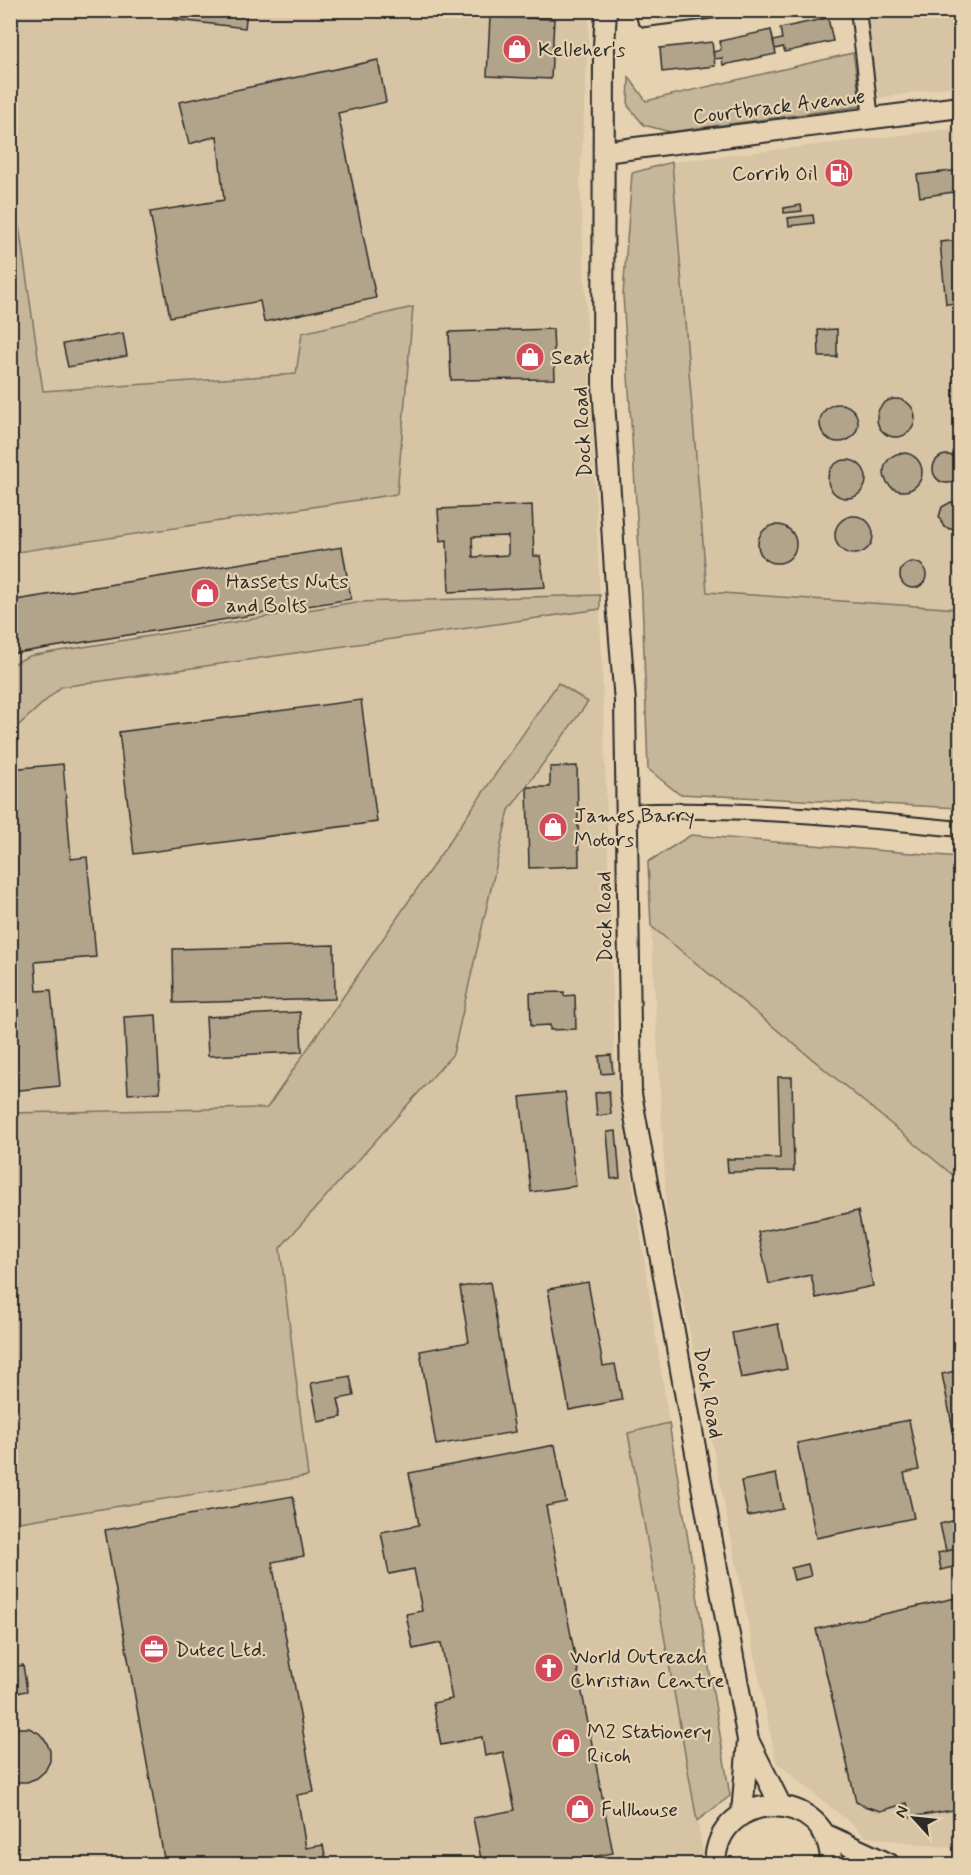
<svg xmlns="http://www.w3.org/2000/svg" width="971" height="1875" font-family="Mynerve,sans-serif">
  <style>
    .built { fill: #d6c4a5 }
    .green { fill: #c7b79a; stroke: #797162; stroke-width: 1.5 }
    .building { fill: #b2a48b; stroke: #2b2b2b; stroke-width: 1.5; fill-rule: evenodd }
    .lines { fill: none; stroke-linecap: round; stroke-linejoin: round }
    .street-casing { stroke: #2b2b2b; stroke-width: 18 }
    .secondary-casing { stroke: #2b2b2b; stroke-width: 24 }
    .street { stroke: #e6d2b0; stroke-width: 14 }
    .secondary { stroke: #e6d2b0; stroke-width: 20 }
    .labels { text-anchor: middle; stroke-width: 4.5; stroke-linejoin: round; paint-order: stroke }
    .poi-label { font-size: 21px; fill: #2b2b2b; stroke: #e6d2b0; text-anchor: start }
    .street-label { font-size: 21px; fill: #2b2b2b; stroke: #e6d2b0 }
  </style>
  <rect width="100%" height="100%" fill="#e6d2b0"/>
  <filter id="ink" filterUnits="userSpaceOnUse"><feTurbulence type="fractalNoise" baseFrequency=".0167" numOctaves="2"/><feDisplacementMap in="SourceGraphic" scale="12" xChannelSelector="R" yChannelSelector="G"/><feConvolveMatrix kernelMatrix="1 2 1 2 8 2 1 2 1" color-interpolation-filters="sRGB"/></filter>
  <g filter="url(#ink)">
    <path class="built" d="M 10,11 L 590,11 L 580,181 L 600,595 L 356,602 L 30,656 L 11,665 L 11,553 L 397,494 L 413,308 L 302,333 L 297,374 L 43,391 L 11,171 Z
      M 867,11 L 960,11 L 960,85 L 879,98 L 870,49 Z
      M 960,128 L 960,609 L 707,592 L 672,162 Z
      M 600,609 L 615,1066 L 669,1423 L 628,1433 L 705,1864 L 11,1864 L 11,1526 L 13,1523 L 308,1476 L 280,1248 L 453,1054 L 509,810 L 588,702 L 557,684 L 267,1108 L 11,1113 L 10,732 L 61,687 Z
      M 651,926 L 960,1181 L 960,1849 L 867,1837 L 776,1762 L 667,1219 Z"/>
    <path class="green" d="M 853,53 L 861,106 L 670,132 L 644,125 L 628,106 L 629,77 L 646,101 Z
      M 672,162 L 707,592 L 960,609 L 960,808 L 679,794 L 648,769 L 642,597 L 623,295 L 632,173 Z
      M 11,171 L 43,391 L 296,374 L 302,333 L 413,307 L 397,494 L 11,553 Z
      M 600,595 L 600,609 L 61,687 L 11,732 L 11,665 L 29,656 L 356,602 Z
      M 558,683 L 588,702 L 509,810 L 453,1054 L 280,1248 L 308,1476 L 13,1523 L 11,1526 L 11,1113 L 267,1108 Z
      M 691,835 L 960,857 L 960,1181 L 651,926 L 648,862 Z
      M 669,1423 L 730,1796 L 697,1821 L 628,1433 Z"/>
    <path class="building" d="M 171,10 L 247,10 L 245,28 L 170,19 Z
      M 490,17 L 554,19 L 551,79 L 487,76 Z
      M 828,18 L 833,41 L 785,52 L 783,47 L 775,49 L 773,41 L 782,39 L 780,28 Z
      M 771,30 L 776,54 L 723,65 L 722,58 L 714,59 L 713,52 L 721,50 L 720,41 Z
      M 712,42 L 715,66 L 662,72 L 660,48 Z
      M 378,60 L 386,102 L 338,113 L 376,298 L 264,322 L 260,301 L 170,317 L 150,212 L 224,200 L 217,136 L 189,144 L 179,102 Z
      M 960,170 L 960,191 L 920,197 L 917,175 Z
      M 801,205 L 802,211 L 784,213 L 784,208 Z
      M 813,215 L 814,223 L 789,226 L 788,218 Z
      M 960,240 L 960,303 L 946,304 L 940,242 Z
      M 553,329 L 555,379 L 451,380 L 449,332 Z
      M 837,329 L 837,357 L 819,357 L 818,330 Z
      M 123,333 L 127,356 L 68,367 L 63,344 Z
      M877 418a19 19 0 1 1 38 0a19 19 0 1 1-38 0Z
      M820 423a19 19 0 1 1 38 0a19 19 0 1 1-38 0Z
      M884 472a19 19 0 1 1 38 0a19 19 0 1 1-38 0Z
      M933 469a14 14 0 1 1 28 0a14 14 0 1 1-28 0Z
      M828 479a19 19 0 1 1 38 0a19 19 0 1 1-38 0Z
      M 951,502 L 960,504 L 960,527 L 954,530 L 944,527 L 939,517 L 942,507 Z
      M 532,505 L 534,556 L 540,556 L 545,587 L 449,592 L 447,540 L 440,541 L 438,509 ZM 508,536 L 508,555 L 473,557 L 472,537 Z
      M835 535a19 19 0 1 1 38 0a19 19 0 1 1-38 0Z
      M758 544a19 19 0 1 1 38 0a19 19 0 1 1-38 0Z
      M 342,547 L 351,599 L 10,654 L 10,601 Z
      M900 575a13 13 0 1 1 26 0a13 13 0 1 1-26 0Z
      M 361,700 L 377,822 L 134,854 L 119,732 Z
      M 63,764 L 71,859 L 87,857 L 96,957 L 35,962 L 37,991 L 51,990 L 60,1086 L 10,1091 L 10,769 Z
      M 577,766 L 579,866 L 529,868 L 527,787 L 550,787 L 550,767 Z
      M 334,945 L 335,999 L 174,1003 L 173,949 Z
      M 564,992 L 564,996 L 575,995 L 576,1029 L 550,1030 L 550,1025 L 531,1026 L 530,993 Z
      M 300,1012 L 302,1052 L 208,1056 L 206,1017 Z
      M 156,1015 L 160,1092 L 128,1094 L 124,1017 Z
      M 611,1055 L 613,1073 L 601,1074 L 599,1056 Z
      M 778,1077 L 792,1077 L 794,1171 L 728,1172 L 727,1159 L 780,1158 Z
      M 609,1091 L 611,1114 L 597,1116 L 595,1093 Z
      M 565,1092 L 576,1186 L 531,1192 L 520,1097 Z
      M 616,1131 L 620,1178 L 611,1179 L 607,1132 Z
      M 858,1211 L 873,1286 L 816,1298 L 811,1275 L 769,1284 L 758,1232 Z
      M 490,1282 L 515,1432 L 436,1445 L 420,1351 L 469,1342 L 460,1287 Z
      M 588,1282 L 603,1366 L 615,1364 L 622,1400 L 569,1410 L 548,1289 Z
      M 778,1324 L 787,1369 L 741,1378 L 732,1333 Z
      M 960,1370 L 960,1465 L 942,1374 Z
      M 350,1376 L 354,1396 L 338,1399 L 342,1417 L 318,1422 L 311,1383 Z
      M 909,1420 L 919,1470 L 904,1473 L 914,1518 L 816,1538 L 797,1443 Z
      M 555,1445 L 566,1502 L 546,1506 L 613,1853 L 556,1864 L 482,1864 L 473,1818 L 515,1810 L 503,1752 L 485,1756 L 482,1737 L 441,1745 L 433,1703 L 452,1699 L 441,1643 L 413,1649 L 406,1614 L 422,1611 L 414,1569 L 389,1574 L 381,1532 L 419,1525 L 409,1473 Z
      M 776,1474 L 783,1509 L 748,1516 L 741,1481 Z
      M 293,1496 L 304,1556 L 272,1562 L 314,1792 L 297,1795 L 306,1848 L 323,1845 L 327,1864 L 165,1864 L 105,1530 Z
      M 960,1519 L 960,1548 L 946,1551 L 940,1524 Z
      M 960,1548 L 960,1565 L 941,1570 L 938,1553 Z
      M 808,1564 L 811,1576 L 794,1580 L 791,1568 Z
      M 960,1597 L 960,1791 L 956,1792 L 960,1809 L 910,1817 L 907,1803 L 881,1811 L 867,1807 L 856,1802 L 816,1629 Z
      M 23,1665 L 27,1691 L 10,1694 L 10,1668 Z
      M 19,1728 L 29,1728 L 39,1733 L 46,1741 L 50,1751 L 50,1761 L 45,1771 L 37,1778 L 27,1782 L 17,1782 L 10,1779 L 10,1731 Z"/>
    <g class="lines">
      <g class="street-casing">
        <path id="street" d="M 858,10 L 871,119
          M 645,19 L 716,10
          M 627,812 C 738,807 850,818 960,829"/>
      </g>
      <g class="secondary-casing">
        <path id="secondary" d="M 606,10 L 604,46 L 603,385 L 617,602 L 625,702 L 631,1094 L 748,1740 L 742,1814
          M 604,152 L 960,107
          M 748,1740 L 781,1806
          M 822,1833 L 889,1864
          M 715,1864 C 717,1786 832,1788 831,1864"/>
      </g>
      <use href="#street" class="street"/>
      <use href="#secondary" class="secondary"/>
    </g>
  </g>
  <defs>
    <g id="shop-disc" transform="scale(1.5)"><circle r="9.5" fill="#d1495b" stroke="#e6d2b0"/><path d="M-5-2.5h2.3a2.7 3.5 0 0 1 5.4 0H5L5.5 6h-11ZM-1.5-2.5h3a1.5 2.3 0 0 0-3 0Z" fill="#fff"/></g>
    <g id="fuel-disc" transform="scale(1.5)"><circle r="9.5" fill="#d1495b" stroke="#e6d2b0"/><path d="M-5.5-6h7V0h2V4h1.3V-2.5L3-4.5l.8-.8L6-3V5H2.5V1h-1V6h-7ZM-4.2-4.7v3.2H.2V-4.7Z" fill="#fff"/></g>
    <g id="office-disc" transform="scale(1.5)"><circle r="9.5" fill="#d1495b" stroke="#e6d2b0"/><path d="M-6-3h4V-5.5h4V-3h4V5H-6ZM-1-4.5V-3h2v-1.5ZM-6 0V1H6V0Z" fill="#fff"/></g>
    <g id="church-disc" transform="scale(1.5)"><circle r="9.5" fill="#d1495b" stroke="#e6d2b0"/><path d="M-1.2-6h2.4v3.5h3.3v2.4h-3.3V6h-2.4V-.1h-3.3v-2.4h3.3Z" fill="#fff"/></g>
  </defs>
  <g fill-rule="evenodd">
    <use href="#shop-disc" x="517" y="49"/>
    <use href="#fuel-disc" x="839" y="173"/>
    <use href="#shop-disc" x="530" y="357"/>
    <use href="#shop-disc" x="205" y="593"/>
    <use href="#shop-disc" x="553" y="827"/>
    <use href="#office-disc" x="154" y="1649"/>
    <use href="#church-disc" x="549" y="1668"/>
    <use href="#shop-disc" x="566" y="1743"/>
    <use href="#shop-disc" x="580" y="1809"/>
  </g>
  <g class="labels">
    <g class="poi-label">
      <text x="538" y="56">Kelleher's</text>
      <text x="818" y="180" text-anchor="end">Corrib Oil</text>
      <text x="551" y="364">Seat</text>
      <text x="226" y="588">Hassets Nuts<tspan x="226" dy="24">and Bolts</tspan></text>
      <text x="574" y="822">James Barry<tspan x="574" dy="24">Motors</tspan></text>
      <text x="175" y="1656">Dutec Ltd.</text>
      <text x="570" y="1663">World Outreach<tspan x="570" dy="24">Christian Centre</tspan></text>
      <text x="587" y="1738">M2 Stationery<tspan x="587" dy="24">Ricoh</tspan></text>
      <text x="601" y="1816">Fullhouse</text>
    </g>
    <g class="street-label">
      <text transform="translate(779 106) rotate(-7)" y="7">Courtbrack Avenue</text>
      <text transform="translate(582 432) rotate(-93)" y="7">Dock Road</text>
      <text transform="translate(604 917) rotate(-91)" y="7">Dock Road</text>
      <text transform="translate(709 1393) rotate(80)" y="7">Dock Road</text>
    </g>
  </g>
  <rect width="971" height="1875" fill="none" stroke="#e6d2b0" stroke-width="36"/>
  <rect x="18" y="18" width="935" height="1839" fill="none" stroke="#2b2b2b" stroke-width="2" filter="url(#ink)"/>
  <g transform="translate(914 1818) rotate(297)" stroke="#e6d2b0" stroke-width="4.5" paint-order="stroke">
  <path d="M0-4.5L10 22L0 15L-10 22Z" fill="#2b2b2b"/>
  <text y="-9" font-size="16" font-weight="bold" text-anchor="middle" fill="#2b2b2b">N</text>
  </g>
</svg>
